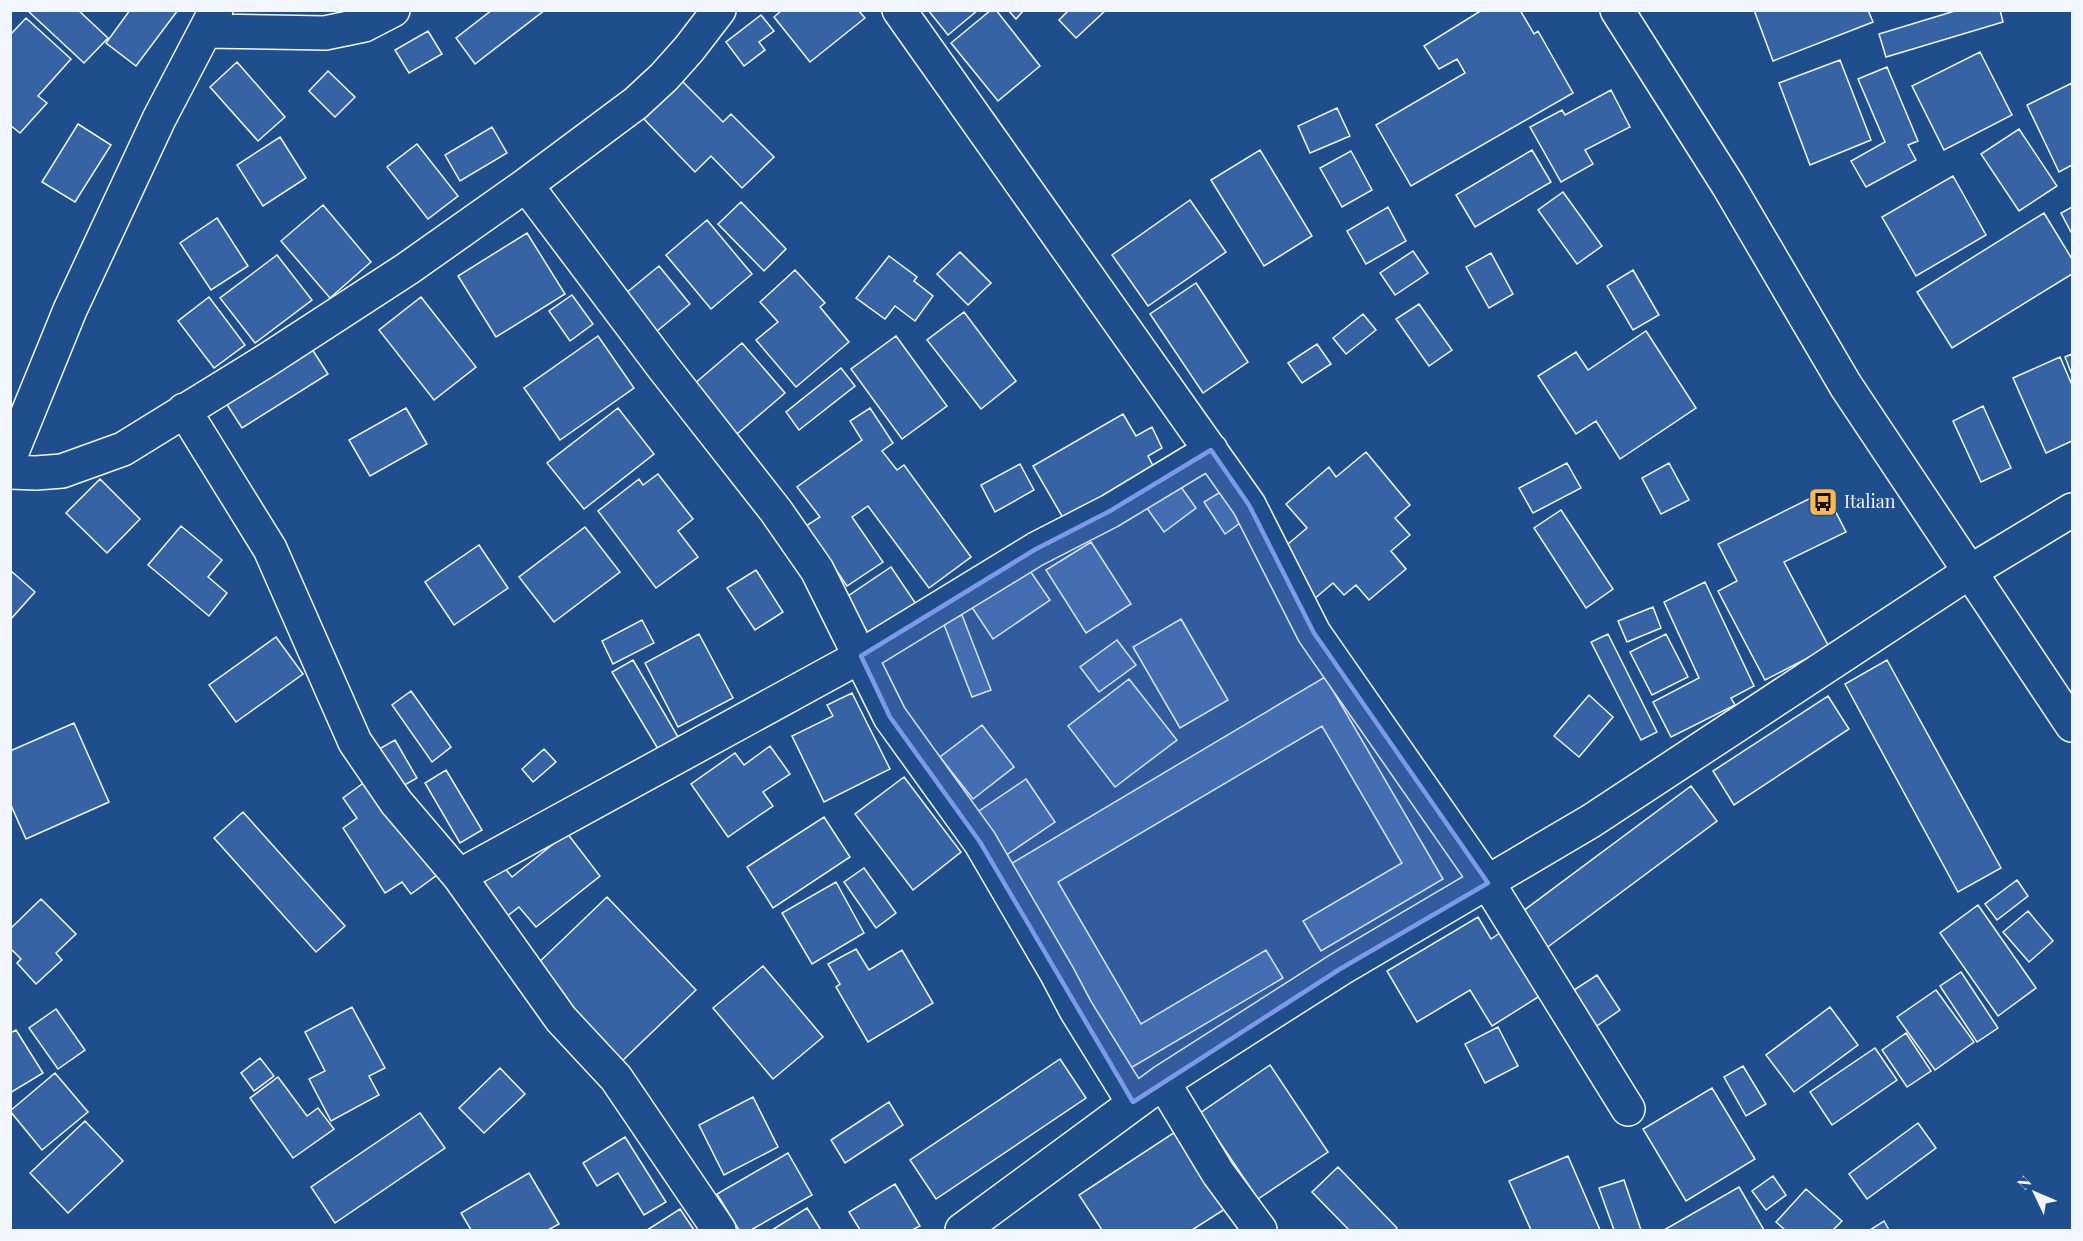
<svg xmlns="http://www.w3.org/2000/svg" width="2083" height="1241" font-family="'Playfair Display',serif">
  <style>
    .building { fill: #3563a3; stroke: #f2f6ff; stroke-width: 1.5 }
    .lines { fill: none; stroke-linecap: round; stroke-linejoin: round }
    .street-casing { stroke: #f2f6ff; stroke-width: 36 }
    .primary-casing { stroke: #f2f6ff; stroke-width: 36 }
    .street { stroke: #1f4e8c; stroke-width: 33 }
    .primary { stroke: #1f4e8c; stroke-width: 33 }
    .marked { fill: #7d9aea; fill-opacity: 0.2; stroke: #7d9aea; stroke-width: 4.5; stroke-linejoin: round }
    .labels { text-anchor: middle; stroke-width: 4.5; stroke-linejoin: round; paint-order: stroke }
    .poi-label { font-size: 18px; fill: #f2f6ff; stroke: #1f4e8c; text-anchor: start }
  </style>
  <rect width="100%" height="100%" fill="#1f4e8c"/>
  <path class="building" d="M 27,10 L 78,10 L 108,38 L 84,63 Z
    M 130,10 L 178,10 L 136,66 L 106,43 Z
    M 492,10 L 545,10 L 475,64 L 456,38 Z
    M 782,10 L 858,10 L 865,18 L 810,62 L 774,17 Z
    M 928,10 L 978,10 L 948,35 Z
    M 991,10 L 996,10 L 1040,66 L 998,101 L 951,43 Z
    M 1008,10 L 1024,10 L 1016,19 Z
    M 1069,10 L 1106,10 L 1076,38 L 1059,20 Z
    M 1482,10 L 1520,10 L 1534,34 L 1538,31 L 1573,93 L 1411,186 L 1376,125 L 1465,73 L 1457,59 L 1439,69 L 1424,46 Z
    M 1754,10 L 1868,10 L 1873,22 L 1773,61 Z
    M 1958,10 L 2000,10 L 2003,22 L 1886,57 L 1879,34 Z
    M 761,15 L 774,31 L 759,42 L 765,50 L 744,66 L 726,42 Z
    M 26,18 L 71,59 L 38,96 L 47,103 L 20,133 L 10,125 L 10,35 Z
    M 428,31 L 442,54 L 409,73 L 395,50 Z
    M 1980,52 L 2012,115 L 1944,150 L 1912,86 Z
    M 1840,60 L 1871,140 L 1810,165 L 1779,83 Z
    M 237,62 L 285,117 L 258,141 L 210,87 Z
    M 1887,67 L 1918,141 L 1908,145 L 1916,160 L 1866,187 L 1851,161 L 1885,142 L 1858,79 Z
    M 328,71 L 355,97 L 335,117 L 309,91 Z
    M 682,81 L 723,122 L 731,114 L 774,157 L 742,188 L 711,156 L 695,172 L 643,118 Z
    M 2072,83 L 2072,165 L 2059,172 L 2027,105 Z
    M 1611,90 L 1630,127 L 1585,150 L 1593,164 L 1561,182 L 1530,127 L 1562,110 L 1565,115 Z
    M 1337,108 L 1350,136 L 1310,153 L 1298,126 Z
    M 78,124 L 111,145 L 75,202 L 42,182 Z
    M 492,127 L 507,153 L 460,181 L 445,155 Z
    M 2019,129 L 2057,186 L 2019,211 L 1981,154 Z
    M 280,137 L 306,178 L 263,206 L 237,165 Z
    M 417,144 L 458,196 L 428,219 L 387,167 Z
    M 1260,150 L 1312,236 L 1264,266 L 1211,180 Z
    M 1532,150 L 1551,182 L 1475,227 L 1456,195 Z
    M 1351,151 L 1372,190 L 1342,207 L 1320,168 Z
    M 1953,176 L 1986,235 L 1916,276 L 1882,217 Z
    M 1563,192 L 1602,246 L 1577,264 L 1538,210 Z
    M 1190,200 L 1226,252 L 1148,306 L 1112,255 Z
    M 741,202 L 786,249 L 764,271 L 718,224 Z
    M 323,205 L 371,262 L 330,298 L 281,241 Z
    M 1388,207 L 1406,241 L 1366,264 L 1347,231 Z
    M 2072,207 L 2072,234 L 2061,213 Z
    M 2044,213 L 2072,259 L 2072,274 L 1952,348 L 1917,292 Z
    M 217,218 L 248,266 L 211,290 L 180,243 Z
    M 707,220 L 752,274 L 711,309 L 666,255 Z
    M 527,233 L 565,294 L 496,337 L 458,276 Z
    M 1413,251 L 1428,273 L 1395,295 L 1380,273 Z
    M 960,252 L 991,283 L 968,305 L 937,274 Z
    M 1491,253 L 1513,294 L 1489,308 L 1466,267 Z
    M 277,255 L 312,300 L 255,343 L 220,298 Z
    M 889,256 L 917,277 L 914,281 L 933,296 L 915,321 L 895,306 L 885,319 L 856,298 Z
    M 659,266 L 690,304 L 657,331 L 626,293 Z
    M 795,270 L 825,303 L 820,307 L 849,342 L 796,387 L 756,340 L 778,322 L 760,302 Z
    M 1633,270 L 1659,315 L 1633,330 L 1607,286 Z
    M 1196,283 L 1248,362 L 1203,393 L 1150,314 Z
    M 572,295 L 593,324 L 570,341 L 549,311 Z
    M 209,297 L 245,345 L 214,368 L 178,321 Z
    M 421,297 L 476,367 L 434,400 L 379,330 Z
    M 1419,304 L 1452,350 L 1429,366 L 1396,319 Z
    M 964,312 L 1016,381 L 981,409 L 927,340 Z
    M 1363,314 L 1376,330 L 1346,354 L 1333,338 Z
    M 1646,331 L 1696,408 L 1620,459 L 1596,421 L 1576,434 L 1538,376 L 1576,352 L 1588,370 Z
    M 598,336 L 634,388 L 560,440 L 524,388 Z
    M 896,336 L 947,406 L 902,439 L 851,369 Z
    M 742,343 L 785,393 L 737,434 L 694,384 Z
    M 1317,344 L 1331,364 L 1302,383 L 1288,363 Z
    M 310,346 L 328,374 L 242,428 L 224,400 Z
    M 2072,354 L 2072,375 L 2065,357 Z
    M 2060,357 L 2072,385 L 2072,441 L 2046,453 L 2013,378 Z
    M 841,368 L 855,386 L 799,430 L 786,412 Z
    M 1983,406 L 2011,468 L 1981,482 L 1953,421 Z
    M 406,408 L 427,444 L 370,476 L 349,440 Z
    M 618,408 L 654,454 L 584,509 L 547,463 Z
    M 870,408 L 893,443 L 882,451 L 897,470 L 904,465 L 971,557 L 929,588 L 868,506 L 852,517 L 883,562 L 847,586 L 806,526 L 820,517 L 797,487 L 862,440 L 850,421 Z
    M 1123,414 L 1136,436 L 1152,427 L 1162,448 L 1148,456 L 1155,470 L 1066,523 L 1033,466 Z
    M 1366,452 L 1410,505 L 1395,518 L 1410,535 L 1391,551 L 1406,569 L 1369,600 L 1356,585 L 1344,595 L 1333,583 L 1313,600 L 1275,555 L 1307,528 L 1286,504 L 1329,467 L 1336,477 Z
    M 1567,463 L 1581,488 L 1533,513 L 1519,488 Z
    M 1669,463 L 1689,500 L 1661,514 L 1642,478 Z
    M 1020,464 L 1034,490 L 995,512 L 981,485 Z
    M 658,474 L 693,519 L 678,531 L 698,557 L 656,588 L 598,511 L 639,479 L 643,485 Z
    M 100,479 L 140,519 L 107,553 L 66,513 Z
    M 1176,480 L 1196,508 L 1164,532 L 1144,504 Z
    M 1227,488 L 1247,518 L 1225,534 L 1204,502 Z
    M 1825,491 L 1846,532 L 1784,562 L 1829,647 L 1765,680 L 1718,591 L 1737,581 L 1718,544 Z
    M 1561,510 L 1613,589 L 1586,608 L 1534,528 Z
    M 181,526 L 222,560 L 208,577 L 227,593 L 209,616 L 148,565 Z
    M 585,527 L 620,572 L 554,622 L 519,577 Z
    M 1091,542 L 1131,604 L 1086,633 L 1046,570 Z
    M 479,545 L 508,588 L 454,625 L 425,582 Z
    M 1024,562 L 1050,600 L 993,639 L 967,600 Z
    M 891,567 L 916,604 L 870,636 L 845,598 Z
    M 10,570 L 35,592 L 10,620 Z
    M 756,570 L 783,612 L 755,630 L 727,588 Z
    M 1705,582 L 1754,686 L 1731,698 L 1735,705 L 1671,737 L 1653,702 L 1699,678 L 1664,602 Z
    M 1653,607 L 1661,628 L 1627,642 L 1618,621 Z
    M 962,615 L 991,690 L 972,697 L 943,622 Z
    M 1181,619 L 1228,700 L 1180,728 L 1133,647 Z
    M 642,620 L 654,643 L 613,664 L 602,641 Z
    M 699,634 L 733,698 L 678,727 L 645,663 Z
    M 1608,634 L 1657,732 L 1641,740 L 1591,642 Z
    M 1666,634 L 1688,677 L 1652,695 L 1630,652 Z
    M 276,637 L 303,674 L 236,722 L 209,685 Z
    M 1117,640 L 1136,665 L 1099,692 L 1080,667 Z
    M 633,660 L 681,742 L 661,754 L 612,672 Z
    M 1887,660 L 2001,868 L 1958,892 L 1845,684 Z
    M 1325,677 L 1443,879 L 1321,951 L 1303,921 L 1402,863 L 1322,726 L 1058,882 L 1141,1024 L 1266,950 L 1283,978 L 1129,1069 L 1009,865 Z
    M 1129,679 L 1177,740 L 1115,787 L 1068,726 Z
    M 411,691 L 451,747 L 432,762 L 392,705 Z
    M 852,693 L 890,769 L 824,802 L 792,736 L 833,716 L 827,705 Z
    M 1589,695 L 1613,717 L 1579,757 L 1554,736 Z
    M 1828,696 L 1849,729 L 1734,805 L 1713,771 Z
    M 74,723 L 109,802 L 26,839 L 10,803 L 10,751 Z
    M 982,725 L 1014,767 L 973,799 L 940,757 Z
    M 395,740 L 417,778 L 394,791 L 372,753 Z
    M 770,746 L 790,774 L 763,792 L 773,806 L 728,837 L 691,784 L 735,753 L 744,765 Z
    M 544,749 L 556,762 L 533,782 L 522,769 Z
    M 446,770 L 482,830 L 460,843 L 425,783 Z
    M 904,777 L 961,852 L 913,890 L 855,814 Z
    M 369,779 L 437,875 L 411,894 L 402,882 L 385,893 L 343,828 L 357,818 L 343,798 Z
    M 1026,779 L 1055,822 L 1005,856 L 976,813 Z
    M 1691,786 L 1717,821 L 1545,949 L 1519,914 Z
    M 243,812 L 345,926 L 316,952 L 214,838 Z
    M 824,817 L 850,857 L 773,908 L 747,867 Z
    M 567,833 L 600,876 L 536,927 L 519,907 L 501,921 L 476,888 L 503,866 L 512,877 Z
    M 864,868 L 896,913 L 876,928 L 844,882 Z
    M 2017,880 L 2028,896 L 1997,920 L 1985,904 Z
    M 836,882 L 864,933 L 812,964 L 782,913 Z
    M 607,897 L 696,990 L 621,1062 L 532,969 Z
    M 41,899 L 76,934 L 56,953 L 62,960 L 36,984 L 17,963 L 21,959 L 10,948 L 10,929 Z
    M 1978,905 L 2036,988 L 1998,1016 L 1940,933 Z
    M 2028,911 L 2053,941 L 2029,962 L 2003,932 Z
    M 1478,917 L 1491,939 L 1506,929 L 1546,992 L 1492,1026 L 1470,990 L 1417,1022 L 1387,971 Z
    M 856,949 L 869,970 L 902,950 L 933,1003 L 868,1042 L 836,987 L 840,984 L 828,964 Z
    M 763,966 L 823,1037 L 773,1079 L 713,1008 Z
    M 1961,972 L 1998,1028 L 1977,1042 L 1940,986 Z
    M 1597,975 L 1620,1010 L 1594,1028 L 1571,992 Z
    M 1936,990 L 1974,1042 L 1935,1070 L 1897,1017 Z
    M 352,1007 L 385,1068 L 369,1076 L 379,1095 L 331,1121 L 309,1079 L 325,1071 L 305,1032 Z
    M 1830,1007 L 1858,1045 L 1794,1092 L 1766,1055 Z
    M 56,1009 L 85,1050 L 58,1069 L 29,1028 Z
    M 1498,1027 L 1518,1066 L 1485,1083 L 1465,1044 Z
    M 16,1030 L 43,1073 L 10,1093 L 10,1033 Z
    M 1906,1033 L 1931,1071 L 1907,1087 L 1882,1050 Z
    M 1875,1048 L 1897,1080 L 1832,1125 L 1810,1092 Z
    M 260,1058 L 274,1076 L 254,1091 L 241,1073 Z
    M 1060,1059 L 1086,1098 L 936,1199 L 910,1160 Z
    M 1270,1065 L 1328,1152 L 1258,1199 L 1200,1113 Z
    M 1743,1066 L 1766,1104 L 1746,1116 L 1724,1077 Z
    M 500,1068 L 525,1094 L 484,1133 L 459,1108 Z
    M 55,1073 L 88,1112 L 42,1150 L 10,1111 Z
    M 278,1077 L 307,1116 L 318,1108 L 334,1129 L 293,1158 L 250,1098 Z
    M 1712,1088 L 1755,1159 L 1686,1201 L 1643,1129 Z
    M 753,1097 L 778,1147 L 724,1175 L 699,1125 Z
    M 889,1102 L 903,1125 L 845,1163 L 831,1140 Z
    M 420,1113 L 445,1148 L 335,1223 L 311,1187 Z
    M 85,1121 L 123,1161 L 68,1213 L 30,1173 Z
    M 1918,1123 L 1936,1148 L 1867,1199 L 1849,1174 Z
    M 1175,1132 L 1225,1209 L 1192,1230 L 1102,1230 L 1079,1195 Z
    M 625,1137 L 666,1202 L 644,1215 L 618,1173 L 597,1186 L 583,1163 Z
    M 788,1153 L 812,1195 L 751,1230 L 739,1230 L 717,1194 Z
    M 1568,1156 L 1600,1230 L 1531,1230 L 1509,1181 Z
    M 1338,1167 L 1397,1228 L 1395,1230 L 1349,1230 L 1312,1192 Z
    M 529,1173 L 559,1224 L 548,1230 L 471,1230 L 461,1213 Z
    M 1773,1176 L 1786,1195 L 1766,1210 L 1752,1191 Z
    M 1624,1180 L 1641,1230 L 1614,1230 L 1599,1188 Z
    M 895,1184 L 920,1226 L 912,1230 L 860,1230 L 849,1212 Z
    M 1739,1187 L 1764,1230 L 1664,1230 Z
    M 1806,1189 L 1842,1221 L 1833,1230 L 1785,1230 L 1776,1222 Z
    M 807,1208 L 821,1230 L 772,1230 Z
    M 680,1209 L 694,1230 L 647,1230 Z
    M 1884,1221 L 1889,1230 L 1870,1230 Z"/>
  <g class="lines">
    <g class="street-casing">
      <path id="street" d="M 899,10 L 1249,505 L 1314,633 L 1488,883 L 1628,1109
        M 206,31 L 325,33 L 364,25 L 393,10
        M 526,185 L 663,367 L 776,511 L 817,570 L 890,717 L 980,842 L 1057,974 L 1076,1010 L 1133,1102
        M 184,410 L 270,549 L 355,742 L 396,802 L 459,876 L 561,1019 L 616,1078 L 719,1230
        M 10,457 L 70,310 L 159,119 L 216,10
        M 10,472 L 36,473 L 62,471 L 123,449 L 267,360 L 407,269 L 526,185 L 636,103 L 664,77 L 689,49 L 719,10
        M 459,876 L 861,656 L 1036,549 L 1110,511 L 1211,450
        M 1163,1082 L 1218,1173 L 1260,1230
        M 962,1230 L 1163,1082 L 1340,969 L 1591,821 L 1971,571 L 2072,510"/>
    </g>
    <g class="primary-casing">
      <path id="primary" d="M 1617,10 L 1728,185 L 1846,386 L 2072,725"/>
    </g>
    <use href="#street" class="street"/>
    <use href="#primary" class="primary"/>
  </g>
  <path class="marked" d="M 1211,450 L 1249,505 L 1314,633 L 1488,883 L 1340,969 L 1133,1102 L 980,842 L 890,717 L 861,656 L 1036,549 L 1110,511 Z"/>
  <defs>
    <g id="bus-square" transform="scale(1.5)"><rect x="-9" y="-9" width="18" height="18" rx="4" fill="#ffb74d" stroke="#1f4e8c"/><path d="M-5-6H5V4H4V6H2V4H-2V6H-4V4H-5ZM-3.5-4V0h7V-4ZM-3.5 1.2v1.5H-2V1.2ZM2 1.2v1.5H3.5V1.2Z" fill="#111"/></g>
  </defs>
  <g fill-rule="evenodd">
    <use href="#bus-square" x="1823" y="502"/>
  </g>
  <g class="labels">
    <g class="poi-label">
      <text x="1844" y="508">Italian</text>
    </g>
  </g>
  <rect width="2083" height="1241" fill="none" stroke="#f2f6ff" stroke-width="24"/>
  <g transform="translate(2035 1193) rotate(314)" stroke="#1f4e8c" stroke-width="4.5" paint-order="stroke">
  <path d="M0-4.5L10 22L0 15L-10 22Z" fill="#f2f6ff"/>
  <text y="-9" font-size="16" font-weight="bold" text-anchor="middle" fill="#f2f6ff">N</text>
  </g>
</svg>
